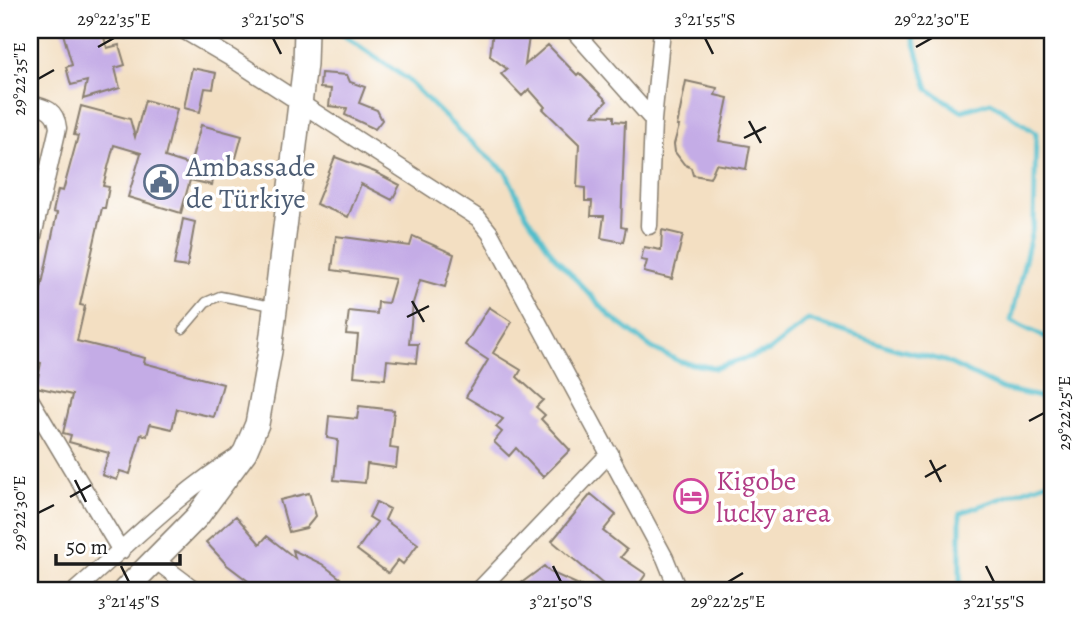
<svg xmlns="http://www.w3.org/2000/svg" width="1083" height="620" font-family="Alegreya,serif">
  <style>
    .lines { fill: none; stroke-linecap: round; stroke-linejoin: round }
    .stream { stroke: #51bdcb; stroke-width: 5 }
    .building { fill: #c4ace6 }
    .lane-casing { stroke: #887e6f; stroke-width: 11 }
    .street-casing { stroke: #887e6f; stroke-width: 19 }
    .secondary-casing { stroke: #887e6f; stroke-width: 26 }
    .lane { stroke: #fff; stroke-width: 8 }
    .street { stroke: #fff; stroke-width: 16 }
    .secondary { stroke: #fff; stroke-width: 23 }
    .ticks { fill: none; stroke: #1c1c1c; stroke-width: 2.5 }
    .labels { text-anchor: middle; stroke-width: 7; stroke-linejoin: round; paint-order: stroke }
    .service-label { font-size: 28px; fill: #4e5e75; stroke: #fff; text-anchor: start }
    .hotel-label { font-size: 28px; fill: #b23c85; stroke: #fff; text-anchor: start }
    .neatline { fill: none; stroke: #1c1c1c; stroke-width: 2.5 }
    .ticks-label { font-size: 18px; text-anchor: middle; fill: #1c1c1c }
  </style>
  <rect width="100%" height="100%" fill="#fff"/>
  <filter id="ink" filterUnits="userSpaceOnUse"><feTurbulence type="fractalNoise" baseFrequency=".0143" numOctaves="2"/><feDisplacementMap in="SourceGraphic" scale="14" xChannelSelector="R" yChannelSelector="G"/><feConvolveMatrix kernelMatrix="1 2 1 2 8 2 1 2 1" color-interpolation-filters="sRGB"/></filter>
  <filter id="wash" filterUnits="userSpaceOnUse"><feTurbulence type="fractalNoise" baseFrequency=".00686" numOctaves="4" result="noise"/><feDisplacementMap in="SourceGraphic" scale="28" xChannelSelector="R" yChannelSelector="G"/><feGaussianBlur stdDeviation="1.57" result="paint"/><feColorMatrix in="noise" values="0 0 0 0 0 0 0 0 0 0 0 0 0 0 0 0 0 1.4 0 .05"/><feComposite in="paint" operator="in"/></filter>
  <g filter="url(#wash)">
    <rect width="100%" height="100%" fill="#f3dfc2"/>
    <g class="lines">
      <path class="stream" d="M 336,30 L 407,79 L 464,136 L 506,172 L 526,214 L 554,256 L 610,316 L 652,348 L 681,362 L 715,368 L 769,351 L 808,320 L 896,349 L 945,361 L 1003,389 L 1053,400
        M 911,30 L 928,89 L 961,111 L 991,102 L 1036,133 L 1034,222 L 1011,321 L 1053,341
        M 960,590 L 960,513 L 1053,480"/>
    </g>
    <g id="blocks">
      <path class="building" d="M 62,30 L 102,30 L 107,48 L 119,45 L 125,65 L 115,68 L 120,88 L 83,99 L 87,81 L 71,85 L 66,67 L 72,65 Z
        M 493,30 L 530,30 L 525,65 L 548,45 L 577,75 L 579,73 L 607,101 L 593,115 L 614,116 L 614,121 L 625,122 L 621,227 L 626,228 L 623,242 L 601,238 L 604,216 L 591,216 L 592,201 L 585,201 L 585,188 L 577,187 L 579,144 L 543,109 L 545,107 L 529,89 L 522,96 L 501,74 L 507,69 L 490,56 Z
        M 192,68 L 216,73 L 213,89 L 205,88 L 200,112 L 184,108 Z
        M 321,73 L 347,75 L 350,82 L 365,87 L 359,103 L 377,110 L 382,120 L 375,129 L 345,115 L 347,108 L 329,106 L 331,89 L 320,88 Z
        M 686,81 L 717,88 L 715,95 L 728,98 L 719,141 L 750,146 L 746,169 L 716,164 L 710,178 L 693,175 L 691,168 L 684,164 L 675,152 L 674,144 L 679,126 L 677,126 Z
        M 145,100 L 177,109 L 165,157 L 190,165 L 201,125 L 242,136 L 231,176 L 215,171 L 212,185 L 190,180 L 181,213 L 128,197 L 141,153 L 114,145 L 103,186 L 109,187 L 105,208 L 102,208 L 80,305 L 85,306 L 77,341 L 145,358 L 144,363 L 223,384 L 214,417 L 177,409 L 172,429 L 150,424 L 147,436 L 141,434 L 130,474 L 120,471 L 117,480 L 102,475 L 109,453 L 69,442 L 71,435 L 63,433 L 72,395 L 36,387 L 41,363 L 30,360 L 30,341 L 57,213 L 53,212 L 58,190 L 63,191 L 78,136 L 74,135 L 81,106 L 130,119 L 135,137 Z
        M 335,157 L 375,172 L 400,185 L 392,200 L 361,184 L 348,217 L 316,204 Z
        M 183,219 L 195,222 L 187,267 L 174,265 Z
        M 662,230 L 683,235 L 672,279 L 644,272 L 647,261 L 641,260 L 644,247 L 661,250 Z
        M 336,236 L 410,246 L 413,236 L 454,254 L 445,287 L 420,280 L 413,303 L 409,344 L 418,344 L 416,363 L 387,360 L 385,379 L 354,376 L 358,335 L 346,334 L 349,311 L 377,314 L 378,302 L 388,303 L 395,279 L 332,270 Z
        M 489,307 L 512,322 L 493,353 L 521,370 L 517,377 L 543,400 L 536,407 L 545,415 L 541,419 L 570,450 L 543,477 L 516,448 L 509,456 L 494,442 L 502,432 L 496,427 L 503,419 L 466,397 L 488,360 L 465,345 Z
        M 359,406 L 394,410 L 390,448 L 398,449 L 396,468 L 367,464 L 365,483 L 334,480 L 338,440 L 327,438 L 329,416 L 357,419 Z
        M 309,493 L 316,516 L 306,528 L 289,532 L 280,500 Z
        M 591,494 L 616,515 L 603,531 L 627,550 L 621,557 L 646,574 L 635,590 L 610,590 L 552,541 Z
        M 376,502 L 390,509 L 385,520 L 418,544 L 403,564 L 398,560 L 388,573 L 357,550 L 377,522 L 369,517 Z
        M 236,516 L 260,544 L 267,536 L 295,558 L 293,550 L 322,564 L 340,578 L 332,590 L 260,590 L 227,565 L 206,542 Z
        M 544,566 L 550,572 L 590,590 L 512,590 Z"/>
    </g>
  </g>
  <g filter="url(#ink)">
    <use href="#blocks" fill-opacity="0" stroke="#887e6f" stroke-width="2"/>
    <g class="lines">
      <g class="lane-casing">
        <path id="lane" d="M 183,329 L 206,302 L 220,296 L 272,306"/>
      </g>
      <g class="street-casing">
        <path id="street" d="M 183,30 L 231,58 L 478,218 L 490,233 L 665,558 L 678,590
          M 573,30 L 653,120
          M 30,104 C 46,107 56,110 58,128 L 30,249
          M 649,226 L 653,120 L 662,30
          M 30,399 L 121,551
          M 155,560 L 195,590
          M 76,590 C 129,544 178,493 238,456
          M 479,590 L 610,453"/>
      </g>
      <g class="secondary-casing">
        <path id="secondary" d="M 125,590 L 197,517 L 245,452 L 257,424 L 270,351 L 300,104 L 305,64 L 306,30"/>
      </g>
      <use href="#lane" class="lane"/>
      <use href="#street" class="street"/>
      <use href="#secondary" class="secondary"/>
    </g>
  </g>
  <path class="ticks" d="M 273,38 L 281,54M 705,38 L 713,54M 98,47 L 114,38M 916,47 L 932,38M 38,79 L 54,70M 749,121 L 761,143M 744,138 L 766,127M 412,301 L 424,322M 407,317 L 429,306M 1029,421 L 1044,413M 930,460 L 941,482M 925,477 L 946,465M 75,480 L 86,502M 70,497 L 91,485M 38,513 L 54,505M 121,566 L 129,582M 553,566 L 561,582M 986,566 L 994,582M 728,582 L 743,573"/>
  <defs>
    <g id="civic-ring" transform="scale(1.75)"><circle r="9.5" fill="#fff" stroke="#5c6f8a" stroke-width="1.5"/><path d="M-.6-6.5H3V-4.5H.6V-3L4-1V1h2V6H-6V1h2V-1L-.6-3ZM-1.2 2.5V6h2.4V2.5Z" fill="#5c6f8a"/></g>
    <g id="hotel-ring" transform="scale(1.75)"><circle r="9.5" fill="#fff" stroke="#d1479c" stroke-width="1.5"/><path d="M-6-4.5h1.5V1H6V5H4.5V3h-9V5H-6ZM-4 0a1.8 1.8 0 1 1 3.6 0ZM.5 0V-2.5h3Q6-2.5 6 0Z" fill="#d1479c"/></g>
  </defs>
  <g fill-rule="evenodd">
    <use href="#civic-ring" x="161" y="182"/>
    <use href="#hotel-ring" x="691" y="496"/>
  </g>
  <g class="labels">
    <g class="service-label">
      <text x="186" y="176">Ambassade<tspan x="186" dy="32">de Türkiye</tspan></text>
    </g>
    <g class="hotel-label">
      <text x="716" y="490">Kigobe<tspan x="716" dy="32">lucky area</tspan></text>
    </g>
  </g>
  <rect width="1083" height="620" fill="none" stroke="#fff" stroke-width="77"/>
  <path d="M56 554v10h124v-10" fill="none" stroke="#1c1c1c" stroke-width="3.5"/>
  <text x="66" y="554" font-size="21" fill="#1c1c1c" stroke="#ffffff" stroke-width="5" paint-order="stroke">50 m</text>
  <rect x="38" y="38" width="1006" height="544" class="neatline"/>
  <g class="ticks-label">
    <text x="114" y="25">29°22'35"E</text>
    <text x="273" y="25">3°21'50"S</text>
    <text x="705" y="25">3°21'55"S</text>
    <text x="932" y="25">29°22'30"E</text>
    <text transform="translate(19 79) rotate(-90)" y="6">29°22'35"E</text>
    <text transform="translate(1064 413) rotate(-90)" y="6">29°22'25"E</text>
    <text transform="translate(19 513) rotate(-90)" y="6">29°22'30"E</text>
    <text x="129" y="607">3°21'45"S</text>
    <text x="561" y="607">3°21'50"S</text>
    <text x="728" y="607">29°22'25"E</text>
    <text x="994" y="607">3°21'55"S</text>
  </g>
</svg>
